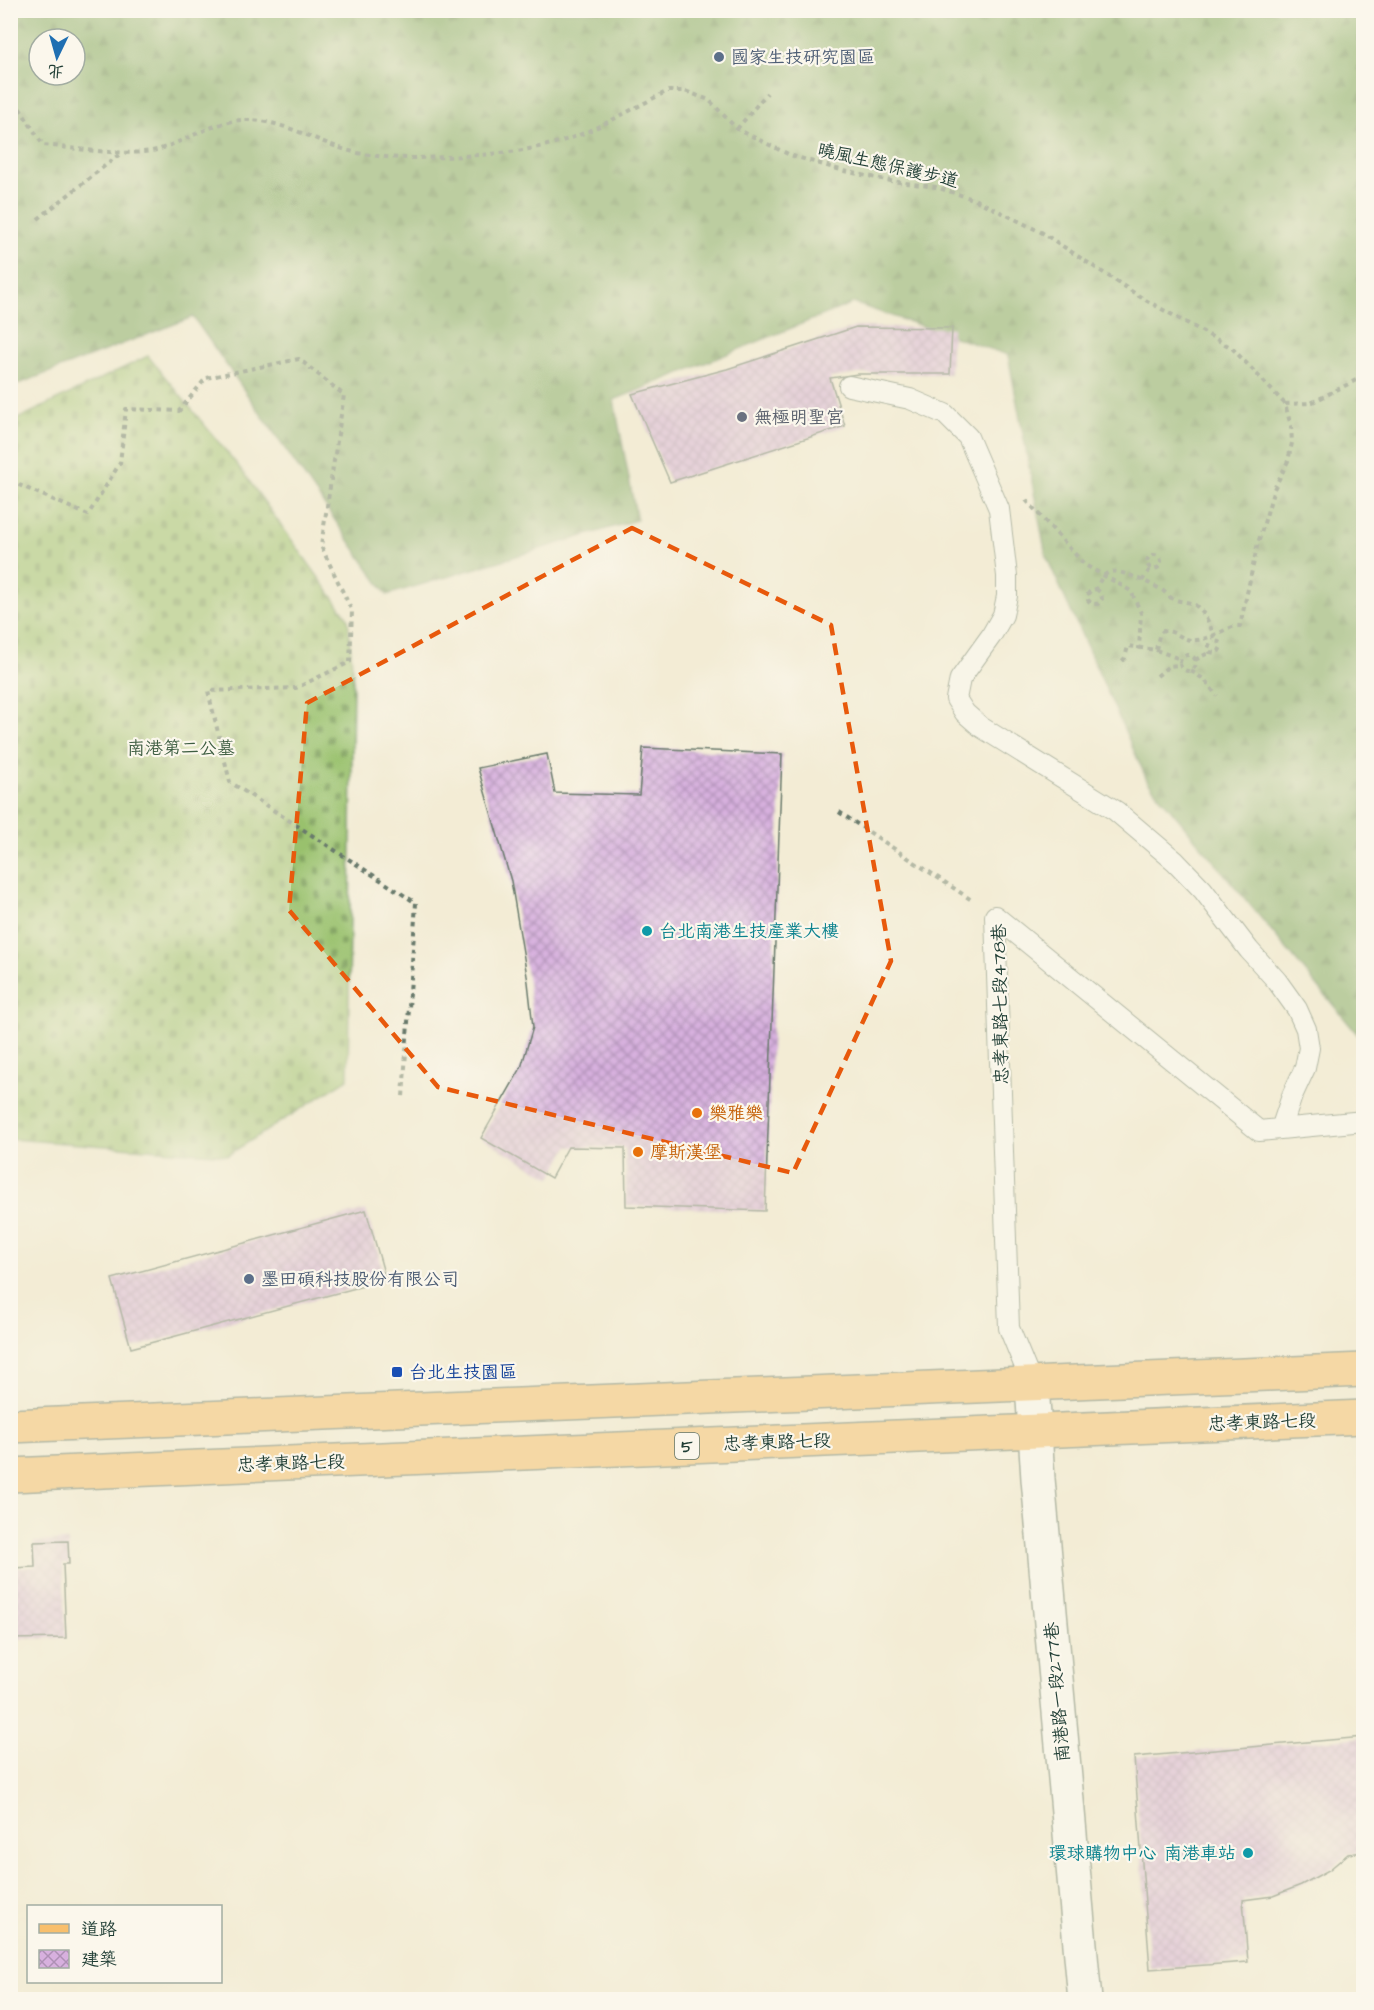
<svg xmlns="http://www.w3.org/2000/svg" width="1374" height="2010" font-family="'Architects Daughter','LXGW WenKai TC',sans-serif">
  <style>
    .forest { fill: url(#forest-firs); stroke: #4c724a; stroke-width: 1.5; fill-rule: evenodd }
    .cemetery { fill: url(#cemetery-stones); stroke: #5c7f50; stroke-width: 1.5 }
    .building { fill: url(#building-cross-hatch) }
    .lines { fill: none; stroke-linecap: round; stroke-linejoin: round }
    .lane-casing { stroke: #697a6c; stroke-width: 22 }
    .street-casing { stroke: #697a6c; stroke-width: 36 }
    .primary-casing { stroke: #697a6c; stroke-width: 36 }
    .path { stroke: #697a6c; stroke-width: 4; stroke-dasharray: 4.5 4.5; stroke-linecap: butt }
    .lane { stroke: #fff; stroke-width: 20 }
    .street { stroke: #fff; stroke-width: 33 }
    .primary { stroke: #f8bf6c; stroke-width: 33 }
    .marked { fill: none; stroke: #e8590c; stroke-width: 4.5; stroke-dasharray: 12 8; stroke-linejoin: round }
    .service-dot { fill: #5c6f8a; stroke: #fbf7ec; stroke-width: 2 }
    .worship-dot { fill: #6b7280; stroke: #fbf7ec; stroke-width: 2 }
    .culture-dot { fill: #0f9aa8; stroke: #fbf7ec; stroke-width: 2 }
    .food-dot { fill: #e8710a; stroke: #fbf7ec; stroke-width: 2 }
    .transit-dot { fill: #1a4fb4; stroke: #fbf7ec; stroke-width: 2 }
    .labels { text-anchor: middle; stroke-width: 4.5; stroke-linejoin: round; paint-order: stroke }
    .shield { fill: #fbf7ec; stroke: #61756b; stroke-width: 1.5 }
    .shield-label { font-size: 16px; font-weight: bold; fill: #1f3d34 }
    .service-label { font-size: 18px; fill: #4e5e75; stroke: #fbf7ec; text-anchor: start }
    .street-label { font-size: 18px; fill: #1f3d34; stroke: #fbf7ec }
    .worship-label { font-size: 18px; fill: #5b616d; stroke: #fbf7ec; text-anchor: start }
    .park-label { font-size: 18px; fill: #3e5e42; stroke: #fbf7ec }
    .culture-label { font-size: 18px; fill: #0d838f; stroke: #fbf7ec; text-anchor: start }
    .food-label { font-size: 18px; fill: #c56008; stroke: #fbf7ec; text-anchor: start }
    .transit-label { font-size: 18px; fill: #164399; stroke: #fbf7ec; text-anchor: start }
  </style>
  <defs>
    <pattern id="forest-firs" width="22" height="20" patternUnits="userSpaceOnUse" patternTransform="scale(1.5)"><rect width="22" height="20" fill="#7aa760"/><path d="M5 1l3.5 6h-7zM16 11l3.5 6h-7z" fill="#638950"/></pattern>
    <pattern id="cemetery-stones" width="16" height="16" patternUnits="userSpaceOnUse" patternTransform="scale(1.5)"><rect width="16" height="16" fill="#99c16d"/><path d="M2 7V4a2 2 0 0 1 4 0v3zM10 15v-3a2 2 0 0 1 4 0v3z" fill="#7c9e5a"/></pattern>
    <pattern id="building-cross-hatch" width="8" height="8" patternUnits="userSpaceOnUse" patternTransform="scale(1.5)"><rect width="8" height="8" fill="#d7b0de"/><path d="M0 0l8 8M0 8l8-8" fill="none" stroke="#ae90b5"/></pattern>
  </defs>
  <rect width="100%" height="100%" fill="#fbf7ec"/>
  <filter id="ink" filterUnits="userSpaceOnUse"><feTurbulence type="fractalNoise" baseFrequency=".0167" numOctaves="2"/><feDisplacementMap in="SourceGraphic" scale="12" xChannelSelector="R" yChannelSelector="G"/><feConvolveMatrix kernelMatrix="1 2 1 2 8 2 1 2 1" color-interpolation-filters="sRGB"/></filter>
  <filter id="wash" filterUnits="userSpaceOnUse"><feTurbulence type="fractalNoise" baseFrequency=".008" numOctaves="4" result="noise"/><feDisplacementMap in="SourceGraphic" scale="24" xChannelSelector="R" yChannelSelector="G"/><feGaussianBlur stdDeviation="1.35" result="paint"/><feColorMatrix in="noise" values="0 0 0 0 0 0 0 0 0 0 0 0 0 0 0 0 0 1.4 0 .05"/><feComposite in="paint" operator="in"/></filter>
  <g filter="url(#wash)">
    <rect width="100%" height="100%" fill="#f3ecd5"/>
    <path class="forest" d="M 11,11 L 1363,11 L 1363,1041 L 1148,782 L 1046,556 L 1008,355 L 853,303 L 614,400 L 637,520 L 387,595 L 193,317 L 11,387 ZM 39,39 L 75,39 L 75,75 L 39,75 Z"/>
    <path class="cemetery" d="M 148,356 L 239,467 L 348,618 L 353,678 L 348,1079 L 228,1155 L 11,1139 L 11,422 Z"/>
    <g id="blocks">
      <path class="building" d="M 856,327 L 952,328 L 950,374 L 858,374 L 830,378 L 845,426 L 670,482 L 632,394 L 727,369 Z
        M 643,748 L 782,754 L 765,1211 L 626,1206 L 625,1148 L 568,1147 L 551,1178 L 481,1138 L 521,1068 L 533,1027 L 528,982 L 511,881 L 478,768 L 547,754 L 555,793 L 639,795 Z
        M 366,1210 L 386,1280 L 131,1348 L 112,1279 Z
        M 68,1541 L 69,1564 L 63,1564 L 66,1638 L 10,1639 L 10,1568 L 35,1567 L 34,1542 Z
        M 1364,1737 L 1364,1852 L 1348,1854 L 1329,1870 L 1301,1885 L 1273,1896 L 1243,1900 L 1248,1962 L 1150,1969 L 1134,1757 Z"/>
    </g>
  </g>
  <g filter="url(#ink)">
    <use href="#blocks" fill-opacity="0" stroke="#697a6c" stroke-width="1.5"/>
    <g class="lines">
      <g class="lane-casing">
        <path id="lane" d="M 849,386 L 910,399 L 945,414 L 968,437 L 999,509 L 1007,576 L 1007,596 L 1003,615 L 991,636 L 960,679 L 956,699 L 965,713 L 981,727 L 1116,811 L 1175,861 L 1203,890 L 1249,950 L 1277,981 L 1297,1009 L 1306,1029 L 1309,1048 L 1305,1068 L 1292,1096 L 1281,1129
          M 995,916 L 1009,1328 L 1032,1384
          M 995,916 L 1259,1131 L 1364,1121"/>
      </g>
      <g class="street-casing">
        <path id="street" d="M 1032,1384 L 1038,1479 L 1085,2000"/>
      </g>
      <g class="primary-casing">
        <path id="primary" d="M 10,1426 L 1364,1370
          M 10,1475 L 1364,1417"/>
      </g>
      <path class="path" d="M 10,93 L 43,145 C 75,148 131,158 160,149 C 187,140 214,122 242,120 C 285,118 322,147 363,154 C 396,160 429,158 463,156 C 501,154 538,150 574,137 C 606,125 637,106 668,91 L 685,91 L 709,100 L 737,129 L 790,155 L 844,171 L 891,181 L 936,187 L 976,200 L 1041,232 L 1142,298 L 1232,348 L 1285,404 L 1291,426 L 1292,443 L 1288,461 L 1274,489 L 1257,547 L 1240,626 L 1235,626 C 1222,631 1204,642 1190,640 C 1180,638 1174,630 1163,631 L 1159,636 L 1156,650 L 1128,646 L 1125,658 L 1121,662
        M 737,129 L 767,93
        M 38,219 L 121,153
        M 1285,404 L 1311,403 L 1364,376
        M 10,481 L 88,515 L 120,463 L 126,409 L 179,411 L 206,378 L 299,359 L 344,395 L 321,546 L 352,611 L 350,662 L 296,688 L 208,691 L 230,782 L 416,903 L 403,1097
        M 1026,500 L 1085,565 L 1131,591 L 1141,613 L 1139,649
        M1147 562a7 7 0 1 1 14 0a7 7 0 1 1-14 0Z
        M 1142,581 L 1150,569
        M 1096,589 L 1101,593 L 1102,599 L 1098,604 L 1092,604 L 1088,600 L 1087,595 L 1091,590 L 1096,589 C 1100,582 1101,575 1110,572 C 1121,569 1151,584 1162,590 C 1165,592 1169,597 1173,599 C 1180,602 1188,601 1195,605 C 1205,612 1213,629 1214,641 L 1219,642 L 1221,647 L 1219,651 L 1215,653 L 1210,652 L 1208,648 L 1210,643 L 1214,641
        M 1156,650 L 1180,659
        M1180 663a8 8 0 1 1 16 0a8 8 0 1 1-16 0Z
        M 1195,660 L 1210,652
        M 1191,671 L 1205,680 L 1217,696
        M 1157,676 L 1169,666 L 1179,665
        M 839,812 L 973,901"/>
      <use href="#lane" class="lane"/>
      <use href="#street" class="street"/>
      <use href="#primary" class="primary"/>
    </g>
  </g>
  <path d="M0 0H1374V2010H0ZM 632,528 L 831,625 L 891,961 L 793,1173 L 438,1087 L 289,910 L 307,703 Z" fill="#f3ecd5" fill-opacity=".55" fill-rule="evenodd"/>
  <path class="marked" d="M 632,528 L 831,625 L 891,961 L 793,1173 L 438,1087 L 289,910 L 307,703 Z"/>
  <g class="service-dot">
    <circle cx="719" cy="57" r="6"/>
    <circle cx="249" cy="1279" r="6"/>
  </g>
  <circle class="worship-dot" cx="742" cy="417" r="6"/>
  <g class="culture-dot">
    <circle cx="647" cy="931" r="6"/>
    <circle cx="1248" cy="1853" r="6"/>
  </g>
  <g class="food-dot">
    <circle cx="697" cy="1113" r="6"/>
    <circle cx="638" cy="1152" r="6"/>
  </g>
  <rect class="transit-dot" x="391" y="1366" width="12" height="12" rx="3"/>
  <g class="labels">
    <rect class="shield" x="675" y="1433" width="24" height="26" rx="4.5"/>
    <g class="shield-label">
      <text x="687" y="1452">5</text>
    </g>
    <g class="service-label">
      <text x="731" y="63">國家生技研究園區</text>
      <text x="261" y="1285">墨田碩科技股份有限公司</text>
    </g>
    <g class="street-label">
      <text transform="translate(888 165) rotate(13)" y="6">曉風生態保護步道</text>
      <text transform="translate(1000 1004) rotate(-91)" y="6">忠孝東路七段478巷</text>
      <text transform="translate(1262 1422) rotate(-2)" y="6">忠孝東路七段</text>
      <text transform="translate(777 1442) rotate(-2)" y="6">忠孝東路七段</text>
      <text transform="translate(291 1463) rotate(-2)" y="6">忠孝東路七段</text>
      <text transform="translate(1057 1692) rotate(-95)" y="6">南港路一段277巷</text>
    </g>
    <g class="worship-label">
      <text x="754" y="423">無極明聖宮</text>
    </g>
    <g class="park-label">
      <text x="181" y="754">南港第二公墓</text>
    </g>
    <g class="culture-label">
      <text x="659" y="937">台北南港生技產業大樓</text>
      <text x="1236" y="1859" text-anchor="end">環球購物中心 南港車站</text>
    </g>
    <g class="food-label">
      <text x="709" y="1119">樂雅樂</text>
      <text x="650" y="1158">摩斯漢堡</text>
    </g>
    <g class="transit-label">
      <text x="409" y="1378">台北生技園區</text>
    </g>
  </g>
  <rect width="1374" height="2010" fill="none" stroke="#fbf7ec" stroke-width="36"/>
  <rect x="27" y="1905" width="195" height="78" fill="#fbf7ec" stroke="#a3ada2" stroke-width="1.5"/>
  <rect x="39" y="1924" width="30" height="9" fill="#f8bf6c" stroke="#a3ada2" stroke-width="1.5"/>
  <text x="81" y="1935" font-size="18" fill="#1f3d34">道路</text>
  <rect x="39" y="1950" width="30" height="18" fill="url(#building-cross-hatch)" stroke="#a3ada2" stroke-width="1.5"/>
  <text x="81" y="1965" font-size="18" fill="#1f3d34">建築</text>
  <g transform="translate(57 57) rotate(185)"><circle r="28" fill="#fbf7ec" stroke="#a3ada2" stroke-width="1.5"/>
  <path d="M0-4.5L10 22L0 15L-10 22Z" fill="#1f6fb2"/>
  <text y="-9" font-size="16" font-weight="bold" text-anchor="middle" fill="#1f3d34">北</text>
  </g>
</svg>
